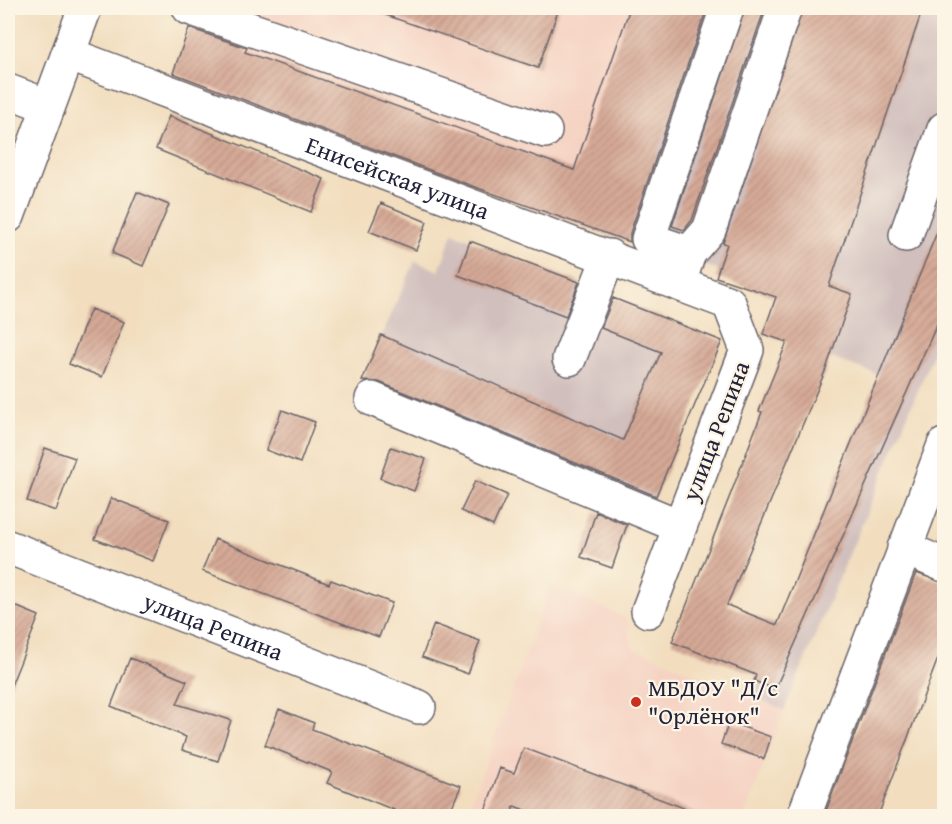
<svg xmlns="http://www.w3.org/2000/svg" width="952" height="824" font-family="'Gentium Book Plus',serif">
  <style>
    .built { fill: #f5d2c2 }
    .industrial { fill: #d1bfbd }
    .building { fill: url(#building-hatch) }
    .lines { fill: none; stroke-linecap: round; stroke-linejoin: round }
    .minor-casing { stroke: #6b6469; stroke-width: 36 }
    .minor { stroke: #fff; stroke-width: 33 }
    .poi-dot { fill: #c8321e; stroke: #fcf5e5; stroke-width: 2 }
    .labels { text-anchor: middle; stroke-width: 4.5; stroke-linejoin: round; paint-order: stroke }
    .street-label { font-size: 24px; fill: #22223b; stroke: #fcf5e5 }
    .poi-label { font-size: 24px; fill: #22223b; stroke: #fcf5e5; text-anchor: start }
  </style>
  <defs>
    <pattern id="building-hatch" width="6" height="6" patternUnits="userSpaceOnUse" patternTransform="scale(1.5)"><rect width="6" height="6" fill="#d6a996"/><path d="M-1 1l2-2M0 6l6-6M5 7l2-2" fill="none" stroke="#b79182"/></pattern>
  </defs>
  <rect width="100%" height="100%" fill="#fcf5e5"/>
  <filter id="ink" filterUnits="userSpaceOnUse"><feTurbulence type="fractalNoise" baseFrequency=".0167" numOctaves="2"/><feDisplacementMap in="SourceGraphic" scale="12" xChannelSelector="R" yChannelSelector="G"/><feConvolveMatrix kernelMatrix="1 2 1 2 8 2 1 2 1" color-interpolation-filters="sRGB"/></filter>
  <filter id="wash" filterUnits="userSpaceOnUse"><feTurbulence type="fractalNoise" baseFrequency=".008" numOctaves="4" result="noise"/><feDisplacementMap in="SourceGraphic" scale="24" xChannelSelector="R" yChannelSelector="G"/><feGaussianBlur stdDeviation="1.35" result="paint"/><feColorMatrix in="noise" values="0 0 0 0 0 0 0 0 0 0 0 0 0 0 0 0 0 1.4 0 .05"/><feComposite in="paint" operator="in"/></filter>
  <g filter="url(#wash)">
    <rect width="100%" height="100%" fill="#f2debf"/>
    <path class="built" d="M 196,8 L 658,8 L 654,21 L 674,28 L 604,234 L 171,78 Z
      M 551,585 L 627,618 L 633,648 L 784,710 L 745,816 L 466,816 Z"/>
    <path class="industrial" d="M 658,8 L 944,8 L 944,328 L 784,710 L 749,695 L 879,375 L 763,334 L 778,288 L 604,234 L 674,29 L 653,21 Z
      M 453,233 L 722,341 L 652,505 L 362,381 L 415,261 L 439,271 Z"/>
    <g id="blocks">
      <path class="building" d="M 374,8 L 559,8 L 538,68 L 374,11 Z
        M 630,8 L 707,8 L 630,233 L 630,242 L 472,186 L 173,73 L 189,28 L 247,48 L 245,52 L 574,170 Z
        M 745,8 L 765,8 L 692,220 L 684,230 L 672,226 Z
        M 803,8 L 923,8 L 829,286 L 852,294 L 826,369 L 727,605 L 777,625 L 944,215 L 945,306 L 775,689 L 754,681 L 756,675 L 672,642 L 731,493 L 762,412 L 759,411 L 787,342 L 763,334 L 776,297 L 716,277 L 727,244 L 723,243 Z
        M 169,116 L 324,179 L 311,212 L 156,149 Z
        M 137,192 L 169,205 L 143,266 L 112,253 Z
        M 381,203 L 427,222 L 416,250 L 369,231 Z
        M 470,241 L 579,282 L 566,316 L 458,275 Z
        M 613,298 L 722,341 L 656,496 L 379,382 L 362,381 L 381,335 L 623,440 L 661,352 L 601,328 Z
        M 91,309 L 124,322 L 102,377 L 69,364 Z
        M 282,410 L 315,422 L 300,463 L 266,450 Z
        M 391,447 L 426,459 L 414,491 L 380,478 Z
        M 45,448 L 75,458 L 56,511 L 27,501 Z
        M 475,481 L 507,495 L 493,526 L 461,511 Z
        M 111,498 L 169,520 L 153,561 L 95,539 Z
        M 596,512 L 627,525 L 612,568 L 581,557 Z
        M 215,539 L 329,584 L 331,580 L 392,603 L 379,637 L 202,571 Z
        M 916,573 L 945,583 L 945,640 L 878,816 L 824,816 Z
        M 8,603 L 39,616 L 8,693 Z
        M 434,624 L 480,641 L 468,674 L 422,657 Z
        M 130,658 L 187,681 L 177,704 L 231,720 L 218,761 L 182,750 L 186,737 L 111,706 Z
        M 279,709 L 314,723 L 312,729 L 461,786 L 448,816 L 392,816 L 394,810 L 327,783 L 332,772 L 265,745 Z
        M 729,722 L 771,737 L 764,759 L 721,744 Z
        M 524,748 L 700,814 L 700,816 L 541,816 L 514,806 L 511,816 L 501,816 L 485,811 L 500,768 L 514,773 Z"/>
    </g>
  </g>
  <g filter="url(#ink)">
    <use href="#blocks" fill-opacity="0" stroke="#6b6469" stroke-width="1.5"/>
    <g class="lines">
      <g class="minor-casing">
        <g id="minor">
          <path d="M 189,8 L 545,131"/>
          <path id="s1" d="M 68,54 L 729,303 L 747,350 L 648,611"/>
          <path d="M 8,91 L 48,106"/>
          <path d="M 8,216 L 85,8"/>
          <path d="M 906,235 L 944,129"/>
          <path d="M 689,253 L 709,230 L 785,8"/>
          <path d="M 679,283 L 689,253 L 648,239 L 727,8"/>
          <path d="M 569,359 L 609,256"/>
          <path d="M 372,399 L 679,526"/>
          <path id="s2" d="M 8,547 L 419,707"/>
          <path d="M 904,548 L 944,565"/>
          <path d="M 804,816 L 944,445"/>
        </g>
      </g>
      <use href="#minor" class="minor"/>
    </g>
  </g>
  <circle class="poi-dot" cx="636" cy="702" r="6"/>
  <g class="labels">
    <g class="street-label">
      <text dy="8" stroke="none"><textPath href="#s1" startOffset="352">Енисейская улица</textPath></text>
      <text transform="translate(716 431) rotate(-69)" y="8">улица Репина</text>
      <text dy="8" stroke="none"><textPath href="#s2" startOffset="220">улица Репина</textPath></text>
    </g>
    <g class="poi-label">
      <text x="648" y="696">МБДОУ "Д/с<tspan x="648" dy="28">"Орлёнок"</tspan></text>
    </g>
  </g>
  <rect width="952" height="824" fill="none" stroke="#fcf5e5" stroke-width="30"/>
</svg>
